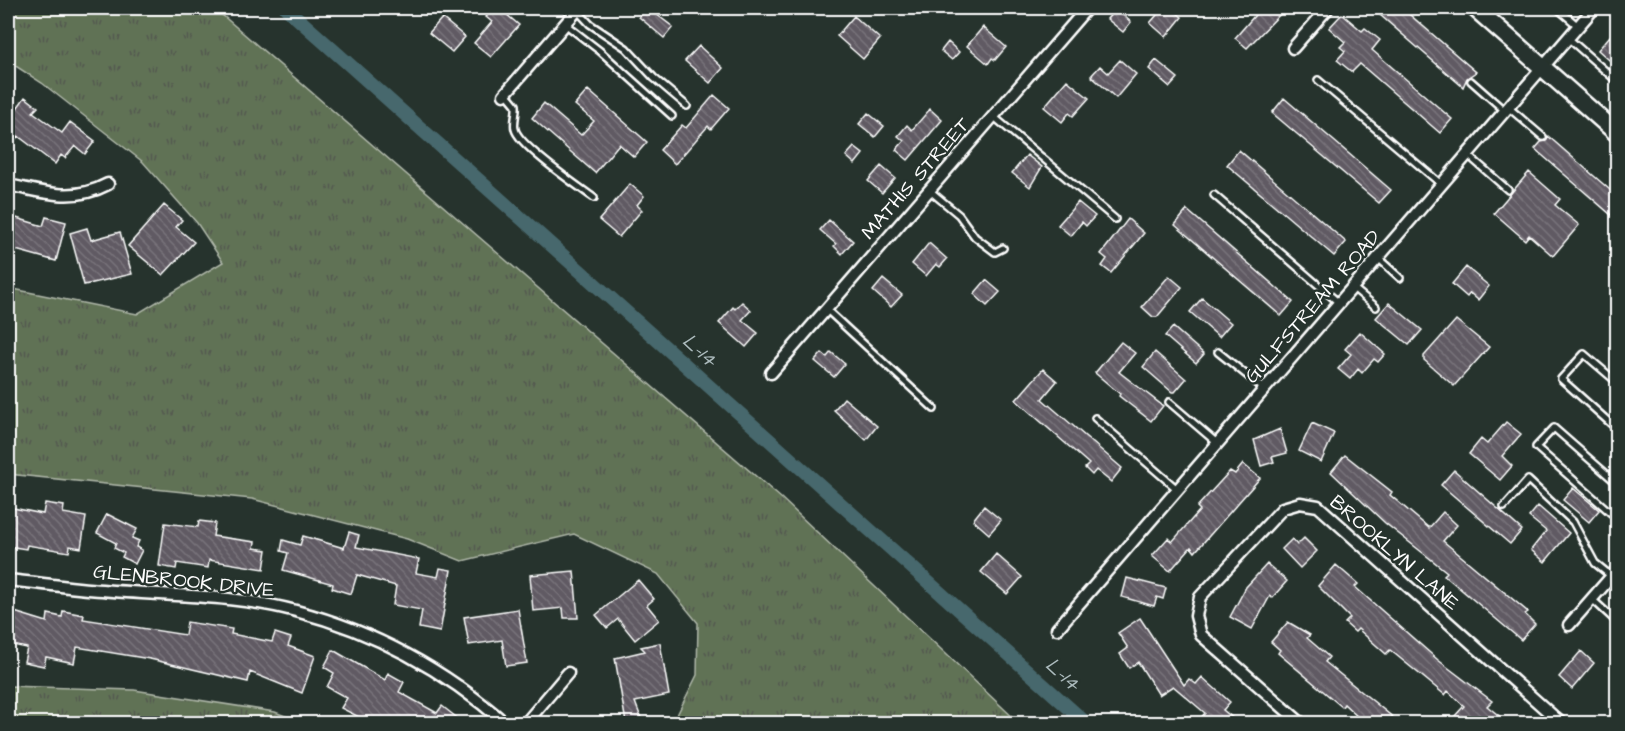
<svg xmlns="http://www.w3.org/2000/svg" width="1625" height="731" font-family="'Architects Daughter',sans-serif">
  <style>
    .grass { fill: url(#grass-tufts); stroke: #b0b8aa; stroke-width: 1.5 }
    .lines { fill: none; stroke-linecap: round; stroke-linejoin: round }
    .canal { stroke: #47686d; stroke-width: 14 }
    .building { fill: url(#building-back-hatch); stroke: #fff; stroke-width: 1.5 }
    .lane-casing { stroke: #fff; stroke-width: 10 }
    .street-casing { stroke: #fff; stroke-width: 15 }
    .secondary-casing { stroke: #fff; stroke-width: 21 }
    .lane { stroke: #26332d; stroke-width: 5 }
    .street { stroke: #26332d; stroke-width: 10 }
    .secondary { stroke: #26332d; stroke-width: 16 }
    .labels { text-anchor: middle; stroke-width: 5; stroke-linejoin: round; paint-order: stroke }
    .street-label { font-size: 20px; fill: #fff; stroke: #26332d }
    .water-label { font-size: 21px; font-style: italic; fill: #acbbbd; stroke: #26332d }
  </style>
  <defs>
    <pattern id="grass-tufts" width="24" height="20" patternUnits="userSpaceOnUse" patternTransform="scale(1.5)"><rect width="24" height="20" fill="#607255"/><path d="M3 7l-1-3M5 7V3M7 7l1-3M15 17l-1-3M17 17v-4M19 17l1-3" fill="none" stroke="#53594f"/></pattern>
    <pattern id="building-back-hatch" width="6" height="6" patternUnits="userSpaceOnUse" patternTransform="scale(1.5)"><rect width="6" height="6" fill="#605a63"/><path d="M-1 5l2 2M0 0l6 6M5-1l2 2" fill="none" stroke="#78737a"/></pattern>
  </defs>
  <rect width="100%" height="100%" fill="#26332d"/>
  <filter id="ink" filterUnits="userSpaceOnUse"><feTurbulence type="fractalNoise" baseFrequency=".0167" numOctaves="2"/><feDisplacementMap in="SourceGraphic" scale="12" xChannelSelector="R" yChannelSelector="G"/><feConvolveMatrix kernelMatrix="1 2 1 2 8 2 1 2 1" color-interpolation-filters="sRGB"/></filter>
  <g filter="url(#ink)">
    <path class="grass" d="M 8,8 L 214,8 L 781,498 L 1019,723 L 673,723 L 697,675 L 698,623 L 658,574 L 574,534 L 462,561 L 407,539 L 252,499 L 8,474 L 8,288 L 137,314 L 223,262 L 197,223 L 143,162 L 42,83 L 8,61 Z
      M 8,686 L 134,690 L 275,712 L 303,723 L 8,723 Z"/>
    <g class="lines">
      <path class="canal" d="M 286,8 L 1087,724"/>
    </g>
    <path class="building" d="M 494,8 L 499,8 L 519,25 L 491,57 L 474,43 L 492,22 L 486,17 Z
      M 648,8 L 673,27 L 664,38 L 639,17 Z
      M 1148,8 L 1171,8 L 1182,17 L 1166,37 L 1150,23 L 1157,15 Z
      M 1246,8 L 1286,8 L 1247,48 L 1235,38 L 1255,15 Z
      M 1372,8 L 1402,8 L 1476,72 L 1467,78 L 1463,87 Z
      M 1116,9 L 1131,22 L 1123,32 L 1107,19 Z
      M 1342,14 L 1362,31 L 1365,28 L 1380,40 L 1372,50 L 1452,119 L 1440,133 L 1360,64 L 1352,72 L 1337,60 L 1345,51 L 1340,47 L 1345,42 L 1329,28 Z
      M 854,16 L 880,39 L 863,59 L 837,36 Z
      M 442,18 L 465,37 L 452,52 L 429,33 Z
      M 983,27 L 1006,47 L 995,60 L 992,58 L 988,64 L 967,46 Z
      M 1610,36 L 1617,42 L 1617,67 L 1598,50 Z
      M 948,42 L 959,52 L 952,60 L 941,51 Z
      M 699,46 L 723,68 L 710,83 L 685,61 Z
      M 1120,60 L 1136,74 L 1116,98 L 1091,76 L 1100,66 L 1108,73 Z
      M 1156,60 L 1178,78 L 1170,87 L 1149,69 Z
      M 1067,80 L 1089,98 L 1073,116 L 1069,113 L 1062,122 L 1044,107 Z
      M 588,90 L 647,142 L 634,157 L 619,144 L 595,173 L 532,118 L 544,103 L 581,135 L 594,121 L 575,105 Z
      M 714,95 L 729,108 L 711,129 L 708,126 L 675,164 L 660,150 L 682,125 L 686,128 Z
      M 25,97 L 38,107 L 33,112 L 62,133 L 70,122 L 95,141 L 85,154 L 75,146 L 65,158 L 61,155 L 55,164 L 18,136 L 8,149 L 8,121 Z
      M 1284,98 L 1391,190 L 1379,203 L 1272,113 Z
      M 930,109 L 942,120 L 908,160 L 896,150 L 904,141 L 898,136 L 907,125 L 912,130 Z
      M 868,113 L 884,126 L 875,137 L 859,124 Z
      M 1548,136 L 1617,196 L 1617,220 L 1535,149 L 1541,142 L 1546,141 Z
      M 854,147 L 863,154 L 855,164 L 846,156 Z
      M 1239,150 L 1346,242 L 1334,256 L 1227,165 Z
      M 1027,155 L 1042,167 L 1030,187 L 1012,173 Z
      M 881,166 L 895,178 L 882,193 L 868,181 Z
      M 1529,172 L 1560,199 L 1555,205 L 1579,225 L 1553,256 L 1529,235 L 1525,240 L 1494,213 Z
      M 630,184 L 644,196 L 637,205 L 642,210 L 619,237 L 599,220 Z
      M 1078,202 L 1095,216 L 1086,226 L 1082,222 L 1071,236 L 1058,225 Z
      M 164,205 L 182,220 L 176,227 L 194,242 L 163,275 L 128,246 Z
      M 1187,210 L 1293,302 L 1281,316 L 1175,225 Z
      M 13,217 L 43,226 L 46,217 L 66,222 L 56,261 L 12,249 L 14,240 L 8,236 Z
      M 1128,219 L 1144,233 L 1111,273 L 1102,266 L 1107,259 L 1101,254 Z
      M 829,220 L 853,241 L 842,254 L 834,246 L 836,244 L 820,230 Z
      M 87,228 L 91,240 L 120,232 L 132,274 L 84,285 L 70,233 Z
      M 929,243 L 947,259 L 940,267 L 936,264 L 926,276 L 912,264 Z
      M 1466,267 L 1489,286 L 1478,300 L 1470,293 L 1467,297 L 1452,284 Z
      M 1169,276 L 1182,287 L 1157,317 L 1153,317 L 1142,307 Z
      M 883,279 L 902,295 L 891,307 L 873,291 Z
      M 986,280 L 1000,292 L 987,306 L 974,294 Z
      M 1202,298 L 1231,323 L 1219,337 L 1190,312 Z
      M 742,302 L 751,310 L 742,320 L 758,333 L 746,347 L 719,323 L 733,307 L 735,309 Z
      M 1389,303 L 1422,330 L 1409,345 L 1376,318 Z
      M 1456,320 L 1489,347 L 1454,386 L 1424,360 L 1424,356 Z
      M 1173,327 L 1204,354 L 1196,363 L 1165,336 Z
      M 1360,332 L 1385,354 L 1378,362 L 1374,359 L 1362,373 L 1358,369 L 1350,379 L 1338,369 L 1351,354 L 1345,349 Z
      M 1121,342 L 1135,353 L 1119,372 L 1163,406 L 1151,421 L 1119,396 L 1120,394 L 1095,373 Z
      M 831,352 L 845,364 L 834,377 L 815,361 L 822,353 L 827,357 Z
      M 1155,352 L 1186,379 L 1175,392 L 1172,392 L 1143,367 Z
      M 1043,369 L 1057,381 L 1042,399 L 1122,468 L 1111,482 L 1096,470 L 1092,475 L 1085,468 L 1089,464 L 1016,400 Z
      M 844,398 L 877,426 L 866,440 L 834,410 Z
      M 1506,422 L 1521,434 L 1502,456 L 1512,466 L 1500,480 L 1469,454 L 1481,439 L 1487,444 Z
      M 1312,423 L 1334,433 L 1321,462 L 1299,451 Z
      M 1280,429 L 1287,453 L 1272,457 L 1274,462 L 1261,466 L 1254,440 Z
      M 1345,455 L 1392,492 L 1390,495 L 1429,528 L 1443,512 L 1457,525 L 1443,541 L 1528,612 L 1525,614 L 1535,624 L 1521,640 L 1444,575 L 1447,572 L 1385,523 L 1331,472 Z
      M 1243,464 L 1260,478 L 1195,552 L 1191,547 L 1170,571 L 1152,556 L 1168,538 L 1172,542 L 1200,510 L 1197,507 L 1230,471 L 1235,474 Z
      M 1454,470 L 1522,530 L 1510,544 L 1441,485 Z
      M 1573,488 L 1599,510 L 1589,522 L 1563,500 Z
      M 45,503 L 64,506 L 63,513 L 86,517 L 81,548 L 70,546 L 69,552 L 27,545 L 26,549 L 8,546 L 8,507 L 43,514 Z
      M 984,506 L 1001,520 L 989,534 L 973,520 Z
      M 1538,506 L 1569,533 L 1545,562 L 1531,550 L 1546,531 L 1529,517 Z
      M 107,514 L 137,529 L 132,538 L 139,541 L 136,547 L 142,550 L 135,564 L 122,557 L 124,553 L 114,548 L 116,543 L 97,533 Z
      M 199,521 L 215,523 L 213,536 L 255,542 L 254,548 L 267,550 L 264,569 L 209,560 L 208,568 L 177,563 L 176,569 L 159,566 L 165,523 L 198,527 Z
      M 349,532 L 359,535 L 356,547 L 419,559 L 416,573 L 438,577 L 440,568 L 451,570 L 440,632 L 419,628 L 422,610 L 393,605 L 396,586 L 357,575 L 351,594 L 332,588 L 333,584 L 283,570 L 288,553 L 281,551 L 283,540 L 300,545 L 303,536 L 344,548 Z
      M 1304,538 L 1317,551 L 1300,568 L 1282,549 L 1292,539 L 1297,545 Z
      M 996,554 L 1022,577 L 1007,594 L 981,572 Z
      M 1267,564 L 1287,581 L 1272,598 L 1270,596 L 1252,629 L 1230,617 L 1246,587 Z
      M 1336,565 L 1358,584 L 1355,587 L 1438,660 L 1492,701 L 1487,706 L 1508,723 L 1460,723 L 1454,717 L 1464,706 L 1448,691 L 1445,695 L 1390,650 L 1386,654 L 1358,629 L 1355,632 L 1345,623 L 1350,618 L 1318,586 Z
      M 574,571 L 578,618 L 564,618 L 563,608 L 533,611 L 530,575 Z
      M 1127,578 L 1166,588 L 1163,599 L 1157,597 L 1154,606 L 1122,597 Z
      M 638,580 L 654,599 L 647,605 L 659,620 L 635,640 L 618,619 L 607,628 L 596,615 Z
      M 518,609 L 527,663 L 506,666 L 502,640 L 469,645 L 464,617 Z
      M 8,610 L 47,622 L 48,614 L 62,617 L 63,611 L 84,615 L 83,619 L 185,635 L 187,622 L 232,629 L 231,634 L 272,642 L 275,633 L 291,638 L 288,646 L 315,656 L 302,693 L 250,672 L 248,682 L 150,659 L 77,647 L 74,663 L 46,657 L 44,666 L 24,662 L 27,648 L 8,644 Z
      M 1140,618 L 1184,685 L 1189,679 L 1196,684 L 1202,677 L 1230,702 L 1223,710 L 1239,723 L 1205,723 L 1200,719 L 1205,713 L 1173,686 L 1159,695 L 1138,662 L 1129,668 L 1120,654 L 1128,648 L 1118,633 Z
      M 1288,622 L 1310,635 L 1307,638 L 1329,657 L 1325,662 L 1400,723 L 1357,723 L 1360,719 L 1344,704 L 1342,707 L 1278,653 L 1280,650 L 1271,642 Z
      M 660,643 L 669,695 L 635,702 L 643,723 L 626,723 L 615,658 L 645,651 L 641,647 Z
      M 333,650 L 385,680 L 388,673 L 404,682 L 399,692 L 437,713 L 442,706 L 456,717 L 452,722 L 455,723 L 361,723 L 363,719 L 341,708 L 347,698 L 327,687 L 334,673 L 324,667 Z
      M 1581,651 L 1594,663 L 1572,689 L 1559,677 Z"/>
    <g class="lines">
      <g class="lane-casing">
        <path id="lane" d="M 1557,8 L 1578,26
          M 577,10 L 590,24 L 626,48 L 654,78 L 687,106
          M 565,24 L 600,51 L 672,116
          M 1568,38 L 1618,82
          M 1318,80 L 1441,184
          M 1471,81 L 1505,111
          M 506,93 L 516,105 C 517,113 513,122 515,129 C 518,145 579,187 594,198
          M 1508,107 L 1543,137
          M 993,116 L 1115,219
          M 1467,154 L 1508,190
          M 929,190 L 959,215 L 975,237 L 995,252 L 1003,248
          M 1214,195 L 1339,303
          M 1378,258 L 1400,278
          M 1352,287 L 1376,307
          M 826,309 L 934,409
          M 1218,352 L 1264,389
          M 1618,383 L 1584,354 L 1561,379 L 1618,430
          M 1169,402 L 1217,443
          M 1095,418 L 1177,489
          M 1618,484 L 1554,428 L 1536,447 L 1611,513 L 1618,506
          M 1504,507 L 1528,480 L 1573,522 L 1595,563 L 1611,576
          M 1592,599 L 1618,623"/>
      </g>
      <g class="street-casing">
        <path id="street" d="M 1293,48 L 1328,8
          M 504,95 L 579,8
          M 8,185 C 45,192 72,203 108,184
          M 771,373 L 1087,8
          M 8,580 C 39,583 71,588 102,590 C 167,596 233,594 296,611 C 376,632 445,670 506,724
          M 1569,625 L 1618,569
          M 1057,629 L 1594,8
          M 525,724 L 568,673
          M 1302,724 L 1201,635 L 1196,616 L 1200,597 L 1283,508 L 1300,503 L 1318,506 L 1562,724"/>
      </g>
      <g class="secondary-casing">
        <path id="secondary" d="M 1475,8 L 1618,134"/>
      </g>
      <use href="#lane" class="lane"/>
      <use href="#street" class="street"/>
      <use href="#secondary" class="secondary"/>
    </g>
  </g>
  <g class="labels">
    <g class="street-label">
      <text transform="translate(915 178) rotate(-49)" y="7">MATHIS STREET</text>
      <text transform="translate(1312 306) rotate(-49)" y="7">GULFSTREAM ROAD</text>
      <text transform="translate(1395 552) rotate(41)" y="7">BROOKLYN LANE</text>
      <text transform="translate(184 580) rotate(6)" y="7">GLENBROOK DRIVE</text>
    </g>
    <g class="water-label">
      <text transform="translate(700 350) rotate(42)" y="7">L-14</text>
      <text transform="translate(1063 674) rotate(42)" y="7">L-14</text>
    </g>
  </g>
  <rect width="1625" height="731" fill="none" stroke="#26332d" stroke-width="30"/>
  <rect x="15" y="15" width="1595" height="701" fill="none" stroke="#fff" stroke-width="2" filter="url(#ink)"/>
</svg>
